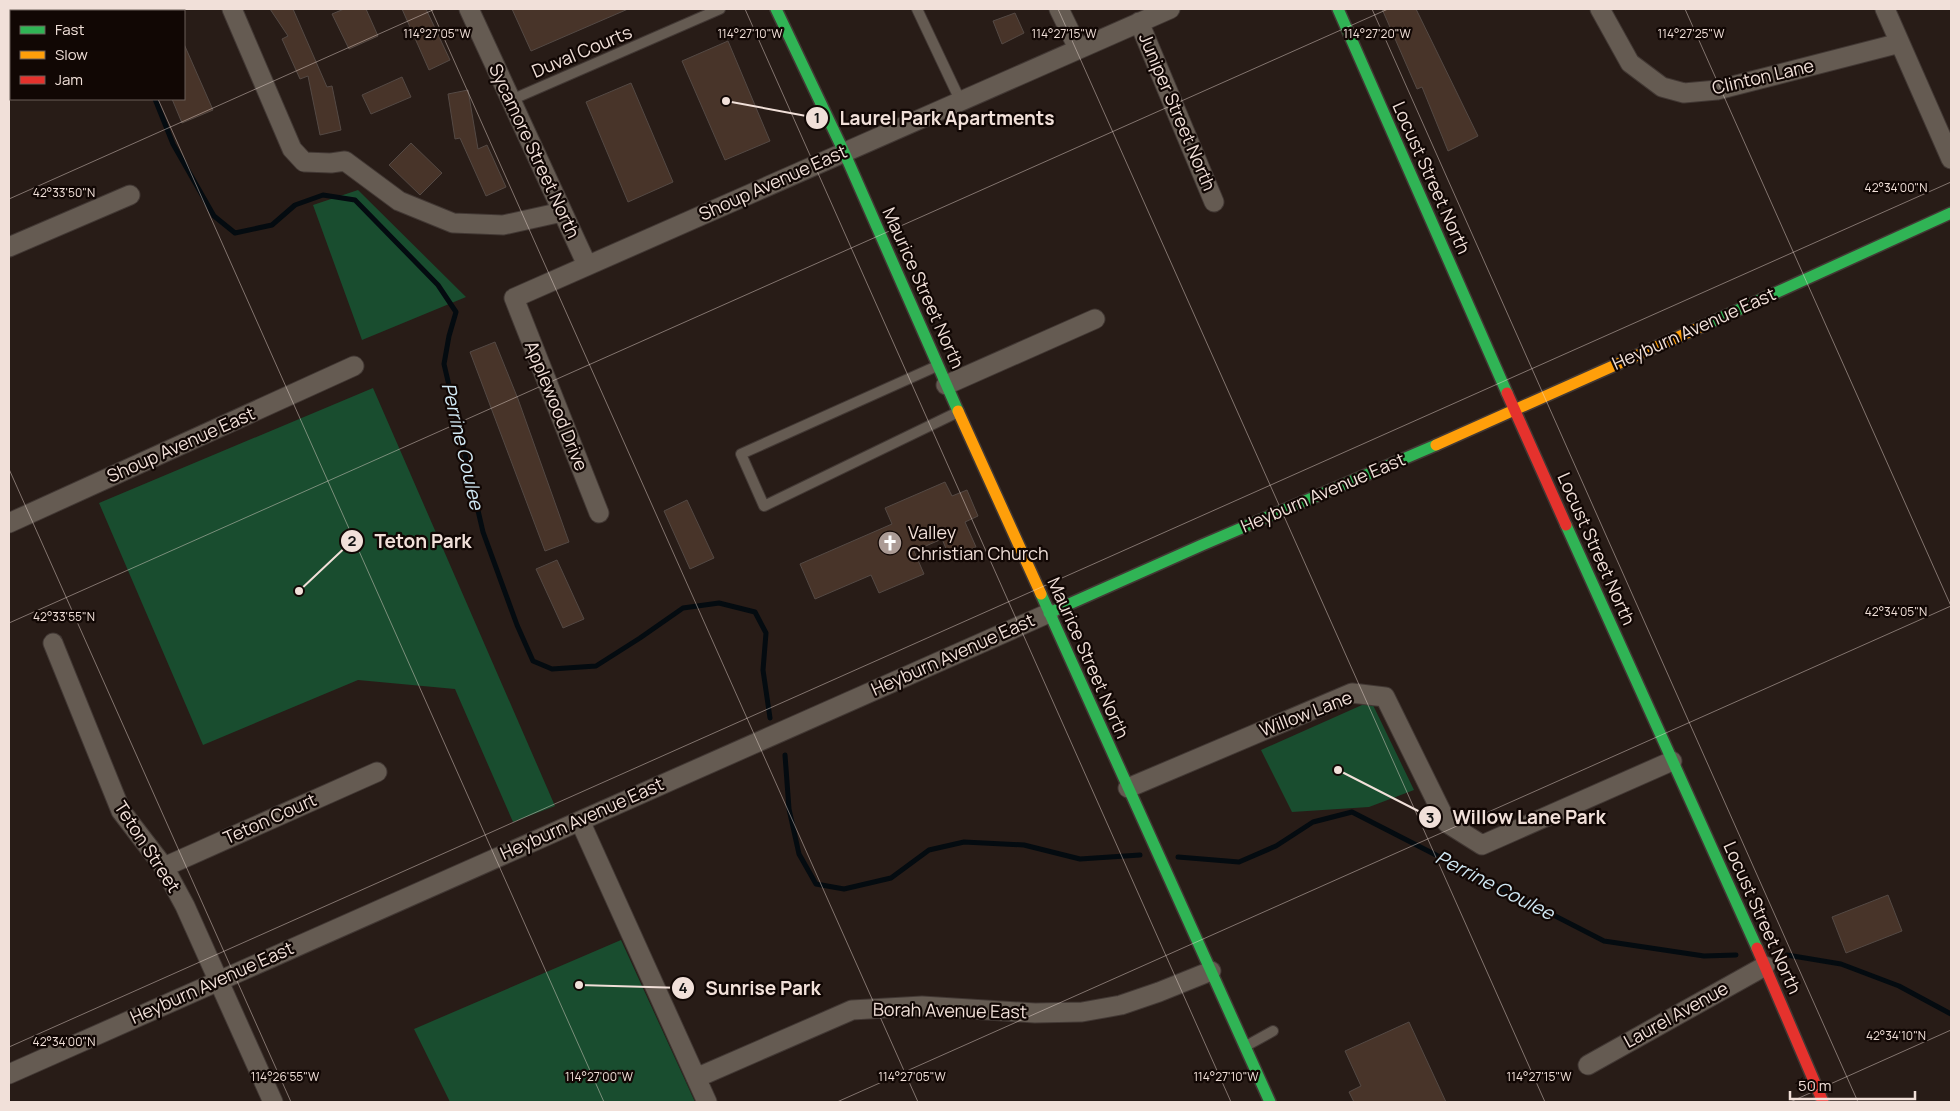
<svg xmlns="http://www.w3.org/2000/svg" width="1960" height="1111" font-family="Manrope,sans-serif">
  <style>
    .green { fill: #194d2f }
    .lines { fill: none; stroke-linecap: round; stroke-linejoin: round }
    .stream { stroke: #040b10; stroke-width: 5 }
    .building { fill: #483429; stroke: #544944 }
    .lane-casing { stroke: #423834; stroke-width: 12 }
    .street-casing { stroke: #423834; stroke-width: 21 }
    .fast-casing { stroke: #423834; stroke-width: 14 }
    .slow-casing { stroke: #423834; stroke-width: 14 }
    .jam-casing { stroke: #423834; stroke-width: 14 }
    .lane { stroke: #655b52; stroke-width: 10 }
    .street { stroke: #655b52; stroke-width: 19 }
    .fast { stroke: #30b455; stroke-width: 11 }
    .slow { stroke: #ff9f0a; stroke-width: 11 }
    .jam { stroke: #e5322d; stroke-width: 11 }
    .ticks { fill: none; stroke: #f1e0d9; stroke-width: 1; stroke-opacity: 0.45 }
    .labels { text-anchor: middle; stroke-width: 4.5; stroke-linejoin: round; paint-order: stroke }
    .street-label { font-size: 18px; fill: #f1e0d9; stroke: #110704 }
    .poi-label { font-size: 18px; fill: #f1e0d9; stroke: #110704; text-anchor: start }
    .water-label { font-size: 19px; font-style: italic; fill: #d0e8f4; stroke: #110704 }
    .ticks-label { font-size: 12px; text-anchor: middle; fill: #f1e0d9; stroke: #110704; stroke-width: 4.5; stroke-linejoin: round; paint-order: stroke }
    .leader { fill: none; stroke: #f1e0d9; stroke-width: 2 }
    .callout-dot { fill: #f1e0d9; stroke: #110704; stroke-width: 2 }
    .mark-label { font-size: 15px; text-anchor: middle; font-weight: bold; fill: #111 }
    .callout-label { font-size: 19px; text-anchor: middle; font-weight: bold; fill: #f1e0d9; stroke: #110704; stroke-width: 4.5; stroke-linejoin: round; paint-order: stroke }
  </style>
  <rect width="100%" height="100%" fill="#281c17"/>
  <path class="green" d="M 358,190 L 466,297 L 362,340 L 313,205 Z
    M 373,388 L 555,806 L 513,822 L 455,689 L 358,680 L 203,745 L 99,503 Z
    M 1371,701 L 1414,790 L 1369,807 L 1292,812 L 1261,750 Z
    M 621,940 L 695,1102 L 450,1102 L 414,1029 Z"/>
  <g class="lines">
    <path class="stream" d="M 121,9 L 122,11
      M 155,99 L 173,144 L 214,216 L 235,233 L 272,225 L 295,205 L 323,195 L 355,200 L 438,285 L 456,312 L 449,336 L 444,364 L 483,532 L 517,625 L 533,661 L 552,669 L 596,666 L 640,638 L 683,608 L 719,603 L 755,612 L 766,633 L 763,670 L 770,718
      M 785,755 L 789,809 L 799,854 L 816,884 L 844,889 L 891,878 L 929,850 L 964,842 L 1024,845 L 1080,859 L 1140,855
      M 1178,857 L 1239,862 L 1276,846 L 1313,822 L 1352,812 L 1604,941 L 1704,956 L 1736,955
      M 1787,955 L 1841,964 L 1899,986 L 1951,1014"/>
  </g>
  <path class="building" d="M 270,9 L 293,9 L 327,87 L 332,86 L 341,130 L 320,135 L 308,76 L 300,79 L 282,39 L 288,36 Z
    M 344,9 L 366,9 L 378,36 L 349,49 L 332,14 Z
    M 402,9 L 426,9 L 450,60 L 429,70 Z
    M 512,9 L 628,9 L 531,51 Z
    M 1382,9 L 1416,9 L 1478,136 L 1448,151 L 1422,87 L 1417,89 Z
    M 1015,13 L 1024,33 L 1002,44 L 993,21 Z
    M 728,41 L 770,141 L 725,160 L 682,61 Z
    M 184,44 L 213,110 L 182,123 L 172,99 L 184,99 Z
    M 402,77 L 411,97 L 371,114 L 362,95 Z
    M 631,83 L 673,182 L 628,202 L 586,102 Z
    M 468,90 L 478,149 L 487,145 L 506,187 L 486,196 L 460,138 L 455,139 L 448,94 Z
    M 411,143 L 442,173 L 420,195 L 389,165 Z
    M 495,342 L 518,399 L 569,542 L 545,551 L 470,352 Z
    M 945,482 L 952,496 L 967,490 L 978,516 L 965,522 L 976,547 L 950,558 L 942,539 L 914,551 L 924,574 L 879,593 L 871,575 L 815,599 L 800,564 L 892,524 L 885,508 Z
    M 687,500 L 714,558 L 690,569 L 664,511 Z
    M 557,560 L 584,619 L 563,628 L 536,569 Z
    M 1888,895 L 1902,931 L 1846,953 L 1832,917 Z
    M 1409,1022 L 1446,1102 L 1354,1102 L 1349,1092 L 1361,1086 L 1345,1051 Z"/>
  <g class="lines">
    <g class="lane-casing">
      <path id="lane" d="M 917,9 L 960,100
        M 511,100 L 720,9
        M 937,366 L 741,454 L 764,506 L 958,412
        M 1246,1046 L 1273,1031"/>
    </g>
    <g class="street-casing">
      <path id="street" d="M 232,9 L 292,149 L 304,162 L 331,163 L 345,161 L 399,201 L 453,223 L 503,225 L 562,212
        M 469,9 L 587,265
        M 1059,9 L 1078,48
        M 1600,9 L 1630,63 L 1662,87 L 1684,93 L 1717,90 L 1900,43
        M 1885,9 L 1951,159
        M 1139,22 L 1214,202
        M 9,247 L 130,195
        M 946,385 L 1095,319
        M 599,513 L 514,298 L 1170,9
        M 9,523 L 354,366
        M 53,643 L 121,811 L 164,867 L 185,906 L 273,1102
        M 1128,788 L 1352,693 L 1385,697 L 1447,823 L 1482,845 L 1672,761
        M 580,821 L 707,1102
        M 164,867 L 377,772
        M 1588,1065 L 1765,966
        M 9,1074 L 1049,613
        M 696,1078 L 852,1010 L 922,1006 L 1035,1013 L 1082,1012 L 1121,1005 L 1159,992 L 1211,971"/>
    </g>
    <g class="fast-casing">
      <path id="fast" d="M 776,9 L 844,152 L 958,411
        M 1338,9 L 1507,393
        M 1705,325 L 1951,213
        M 1566,525 L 1757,948
        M 1041,594 L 1270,1102
        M 1049,613 L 1202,545 L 1436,445"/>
    </g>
    <g class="slow-casing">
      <path id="slow" d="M 958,411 L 1041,594
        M 1436,445 L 1705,325"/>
    </g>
    <g class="jam-casing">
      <path id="jam" d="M 1507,393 L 1566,525
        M 1757,948 L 1823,1102"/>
    </g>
    <use href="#lane" class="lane"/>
    <use href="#street" class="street"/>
    <use href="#fast" class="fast"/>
    <use href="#slow" class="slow"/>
    <use href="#jam" class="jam"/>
  </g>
  <path class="ticks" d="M 118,9 L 119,11M 431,9 L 918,1102M 745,9 L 1231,1102M 1058,9 L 1545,1102M 1372,9 L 1858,1102M 1685,9 L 1951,606M 158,99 L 604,1102M 9,199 L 435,9M 9,469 L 291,1102M 9,623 L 1388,9M 9,1047 L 1951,182M 837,1102 L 1951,606M 1790,1102 L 1951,1030"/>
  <defs>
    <g id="church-disc" transform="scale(1.25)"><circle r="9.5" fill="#ab9b95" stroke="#110704"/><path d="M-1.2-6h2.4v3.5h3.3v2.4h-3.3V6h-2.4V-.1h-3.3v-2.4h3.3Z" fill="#fff"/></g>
  </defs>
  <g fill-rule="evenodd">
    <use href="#church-disc" x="890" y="543"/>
  </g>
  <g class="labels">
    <g class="street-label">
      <text transform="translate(582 52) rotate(-23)" y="6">Duval Courts</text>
      <text transform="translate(1763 77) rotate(-13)" y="6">Clinton Lane</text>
      <text transform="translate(1177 112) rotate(67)" y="6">Juniper Street North</text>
      <text transform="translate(534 151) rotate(65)" y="6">Sycamore Street North</text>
      <text transform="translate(1431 178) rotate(66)" y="6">Locust Street North</text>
      <text transform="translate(773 183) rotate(-24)" y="6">Shoup Avenue East</text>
      <text transform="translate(923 288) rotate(66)" y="6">Maurice Street North</text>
      <text transform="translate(1694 329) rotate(-24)" y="6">Heyburn Avenue East</text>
      <text transform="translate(556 406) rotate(68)" y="6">Applewood Drive</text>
      <text transform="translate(181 445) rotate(-24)" y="6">Shoup Avenue East</text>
      <text transform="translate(1323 493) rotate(-23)" y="6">Heyburn Avenue East</text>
      <text transform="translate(1596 549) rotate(66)" y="6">Locust Street North</text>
      <text transform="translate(953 655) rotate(-24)" y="6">Heyburn Avenue East</text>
      <text transform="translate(1088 658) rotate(66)" y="6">Maurice Street North</text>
      <text transform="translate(1306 714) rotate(-21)" y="6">Willow Lane</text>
      <text transform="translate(270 819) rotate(-24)" y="6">Teton Court</text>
      <text transform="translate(582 819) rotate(-24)" y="6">Heyburn Avenue East</text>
      <text transform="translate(147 847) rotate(57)" y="6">Teton Street</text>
      <text transform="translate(1762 918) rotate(66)" y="6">Locust Street North</text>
      <text transform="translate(212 983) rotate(-24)" y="6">Heyburn Avenue East</text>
      <text transform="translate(950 1011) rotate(1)" y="6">Borah Avenue East</text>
      <text transform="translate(1676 1015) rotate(-29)" y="6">Laurel Avenue</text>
    </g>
    <g class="poi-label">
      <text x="908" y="539">Valley<tspan x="908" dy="21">Christian Church</tspan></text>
    </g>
    <g class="water-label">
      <text transform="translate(463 446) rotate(77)" y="7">Perrine Coulee</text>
      <text transform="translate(1495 885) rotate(27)" y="7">Perrine Coulee</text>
    </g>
  </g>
  <g class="ticks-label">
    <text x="437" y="38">114°27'05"W</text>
    <text x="750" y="38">114°27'10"W</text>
    <text x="1064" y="38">114°27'15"W</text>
    <text x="1377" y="38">114°27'20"W</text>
    <text x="1691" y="38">114°27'25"W</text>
    <text x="1896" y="192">42°34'00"N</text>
    <text x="64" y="197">42°33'50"N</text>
    <text x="1896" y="616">42°34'05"N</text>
    <text x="64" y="621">42°33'55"N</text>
    <text x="1896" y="1040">42°34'10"N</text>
    <text x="64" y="1046">42°34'00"N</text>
    <text x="285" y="1081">114°26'55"W</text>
    <text x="599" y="1081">114°27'00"W</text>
    <text x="912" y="1081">114°27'05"W</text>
    <text x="1226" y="1081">114°27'10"W</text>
    <text x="1539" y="1081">114°27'15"W</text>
  </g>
  <path class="leader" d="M726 101L817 118M299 591L352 541M1338 770L1430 817M579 985L683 988"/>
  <g class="callout-dot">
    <circle cx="726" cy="101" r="5"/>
    <circle cx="299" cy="591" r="5"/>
    <circle cx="1338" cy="770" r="5"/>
    <circle cx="579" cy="985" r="5"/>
    <circle cx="817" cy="118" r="12"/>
    <circle cx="352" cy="541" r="12"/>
    <circle cx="1430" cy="817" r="12"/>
    <circle cx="683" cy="988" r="12"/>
  </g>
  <g class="mark-label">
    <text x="817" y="123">1</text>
    <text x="352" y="546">2</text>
    <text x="1430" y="823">3</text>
    <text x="683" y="993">4</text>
  </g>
  <g class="callout-label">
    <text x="947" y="125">Laurel Park Apartments</text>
    <text x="423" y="548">Teton Park</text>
    <text x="1529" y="824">Willow Lane Park</text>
    <text x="763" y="995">Sunrise Park</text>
  </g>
  <rect width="1960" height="1111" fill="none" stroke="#f1e0d9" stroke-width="20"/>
  <rect x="10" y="10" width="175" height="90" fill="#110704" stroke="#6b5e59"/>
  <rect x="20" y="26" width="25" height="8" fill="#30b455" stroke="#6b5e59"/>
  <text x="55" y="35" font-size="15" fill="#f1e0d9">Fast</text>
  <rect x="20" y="51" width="25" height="8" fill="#ff9f0a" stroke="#6b5e59"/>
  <text x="55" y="60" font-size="15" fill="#f1e0d9">Slow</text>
  <rect x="20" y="76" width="25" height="8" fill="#e5322d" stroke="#6b5e59"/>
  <text x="55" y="85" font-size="15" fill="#f1e0d9">Jam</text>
  <path d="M1790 1091v8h125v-8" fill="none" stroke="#f1e0d9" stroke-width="2.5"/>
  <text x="1798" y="1091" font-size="15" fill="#f1e0d9" stroke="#110704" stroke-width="4" paint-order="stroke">50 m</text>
</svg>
